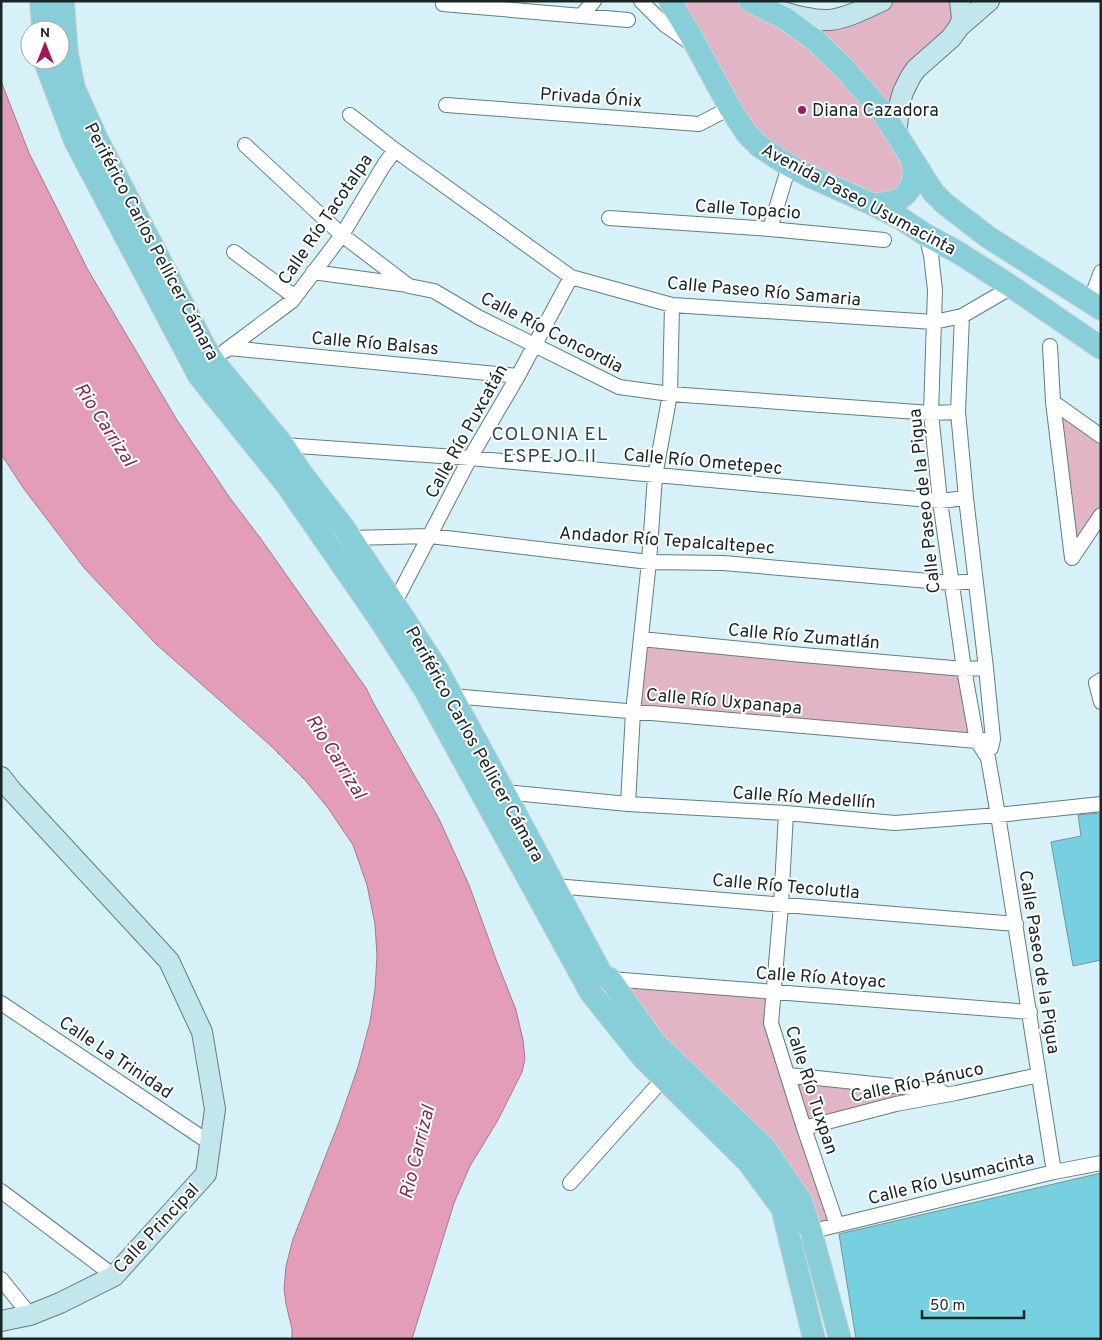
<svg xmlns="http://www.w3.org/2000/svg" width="1102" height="1340" font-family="Overpass,sans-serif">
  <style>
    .green { fill: #e1b5c5 }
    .water { fill: #e39db8; stroke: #a7798c }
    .building { fill: #76d0e0; stroke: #799398 }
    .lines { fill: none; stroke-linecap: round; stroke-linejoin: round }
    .street-casing { stroke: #637d81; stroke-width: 16 }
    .secondary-casing { stroke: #637d81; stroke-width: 22 }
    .primary-casing { stroke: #d1d3d4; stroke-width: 24 }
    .street { stroke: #fff; stroke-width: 14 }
    .secondary { stroke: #c3e6ec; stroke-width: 20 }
    .primary { stroke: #88ced9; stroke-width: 22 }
    .poi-dot { fill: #a01661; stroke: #fff; stroke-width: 2 }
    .labels { text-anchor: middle; stroke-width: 4; stroke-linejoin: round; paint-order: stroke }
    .street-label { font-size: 18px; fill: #1a2526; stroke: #fff }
    .poi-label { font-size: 18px; fill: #1a2526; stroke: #fff; text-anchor: start }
    .water-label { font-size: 19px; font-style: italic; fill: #7d2c52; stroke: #fff }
    .neighbourhood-label { font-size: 19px; letter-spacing: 1px; fill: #31494e; stroke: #fff }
  </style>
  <rect width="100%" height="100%" fill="#d6f2f8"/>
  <path class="green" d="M 678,1 L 750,1 L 786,19 L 882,1 L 960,1 L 962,10 L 900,103 L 914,171 L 886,203 L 770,154 Z
    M 1053,402 L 1101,436 L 1101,515 L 1072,558 Z
    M 641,639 L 964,669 L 977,741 L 633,712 Z
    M 610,979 L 773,992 L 771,1023 L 788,1075 L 956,1093 L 804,1128 L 837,1225 L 811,1232 Z"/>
  <path class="water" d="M 1,81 L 29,153 L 88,270 L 177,420 L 230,498 L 261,539 L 366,688 L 374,704 L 439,819 L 469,885 L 497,962 L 516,1010 L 523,1040 L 525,1059 L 522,1072 L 498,1120 L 470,1166 L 454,1203 L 412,1339 L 292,1339 L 292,1329 L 286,1304 L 284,1289 L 286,1266 L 293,1239 L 339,1122 L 358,1067 L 370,1022 L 375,989 L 377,956 L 375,924 L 367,885 L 353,845 L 328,808 L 305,780 L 270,745 L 156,644 L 85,569 L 24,489 L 1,454 Z"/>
  <path class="building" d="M 1101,813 L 1101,960 L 1073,966 L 1051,842 L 1081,836 L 1078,815 Z
    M 1101,1173 L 1101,1339 L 856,1339 L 839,1234 Z"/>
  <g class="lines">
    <g class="street-casing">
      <path id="street" d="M 641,1 L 665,25 L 692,44
        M 443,4 L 628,20
        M 581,16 L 594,1
        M 446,105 L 699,124 L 730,108
        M 350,115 L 395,150 L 571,277 L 672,305 L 934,322 L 962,316 L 1012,287
        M 245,145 L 342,235 L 409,286 L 434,291 L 478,317 L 619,387 L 670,394 L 931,413 L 958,412
        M 609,218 L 770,229 L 884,240
        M 770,229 L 789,166
        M 926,235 L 931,255 L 935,290 L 931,413 L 940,501 L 964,669 L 977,741 L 988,758 L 998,815 L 1054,1172
        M 234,252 L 295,297
        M 313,272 L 408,285
        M 1090,301 L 1101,272
        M 962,316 L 958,412 L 966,498 L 986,668 L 993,739 L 991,748
        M 1050,346 L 1053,402 L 1072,558
        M 229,348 L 518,376
        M 225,351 L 292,301 L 342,235 L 384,165 L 395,150
        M 1053,402 L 1101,436
        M 283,445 L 470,458 L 940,501 L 966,498
        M 350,538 L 430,536 L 649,562 L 723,563 L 952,583 L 975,581
        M 1072,558 L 1101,515
        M 394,604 L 470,458 L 518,376 L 571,277
        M 641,639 L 803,655 L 964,669 L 986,668
        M 1101,680 L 1096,683 L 1101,702
        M 452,696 L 977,741 L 993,739
        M 504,792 L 628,804 L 786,813 L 895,823 L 998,815 L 1101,804
        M 628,804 L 633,712 L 649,562 L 655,476 L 670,394 L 672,305
        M 786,813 L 781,905 L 771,1023 L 804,1128 L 837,1225
        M 554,886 L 1016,924
        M 610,979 L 1030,1012
        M 1,1003 L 210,1143
        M 788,1075 L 941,1091
        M 804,1128 L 896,1104 L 956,1093 L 1039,1075
        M 570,1183 L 664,1078
        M 1,1191 L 114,1276
        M 805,1233 L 1054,1172 L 1101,1163
        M 1,1279 L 30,1315"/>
    </g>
    <g class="secondary-casing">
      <path id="secondary" d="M 776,10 C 793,15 813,21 830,20 C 848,18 866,8 882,1
        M 959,27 L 962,19 L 960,1
        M 896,133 L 900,103 L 903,92 L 911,76 L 916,69 L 951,38 L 959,27 L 989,1
        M 1,777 L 12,791 L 169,961 L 202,1032 L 215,1109 L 206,1174 L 114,1276 L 60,1303 L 30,1315 L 1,1321"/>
    </g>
    <g class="primary-casing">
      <path id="primary" d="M 41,1 L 43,30
        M 63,1 L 67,53 L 74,88 L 96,137 L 206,349 L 214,362 L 283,445 L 302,474 L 344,528 L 436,667 L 504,792 L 602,975 L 610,979 L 655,1043 L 765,1148 L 801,1201 L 811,1232 L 840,1339
        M 670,1 L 691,36 L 730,108 L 747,134 L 759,146 L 783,162 L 811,177 L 872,204 L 900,218 L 926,235 L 959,253 L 1012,287 L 1101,348
        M 750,1 L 786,19 L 816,41 L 845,69 L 883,113 L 933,192 L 945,204 L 988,237 L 1101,309
        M 46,60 L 47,67 L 75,141 L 199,376 L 286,484 L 378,617 L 425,690 L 591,993 L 643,1058 L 748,1162 L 782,1208 L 814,1339
        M 872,204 C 903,205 919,190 912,159"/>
    </g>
    <use href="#street" class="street"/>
    <use href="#secondary" class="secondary"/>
    <use href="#primary" class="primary"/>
  </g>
  <circle class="poi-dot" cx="802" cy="110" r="5"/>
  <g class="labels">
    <g class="street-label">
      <text transform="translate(591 97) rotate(4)" y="6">Privada Ónix</text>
      <text transform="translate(859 199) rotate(28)" y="6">Avenida Paseo Usumacinta</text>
      <text transform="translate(748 209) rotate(4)" y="6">Calle Topacio</text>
      <text transform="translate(325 219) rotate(-56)" y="6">Calle Río Tacotalpa</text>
      <text transform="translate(152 241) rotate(62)" y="6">Periférico Carlos Pellicer Cámara</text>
      <text transform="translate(764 291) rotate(5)" y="6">Calle Paseo Río Samaria</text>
      <text transform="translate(552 332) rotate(27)" y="6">Calle Río Concordia</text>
      <text transform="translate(375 343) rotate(5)" y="6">Calle Río Balsas</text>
      <text transform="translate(466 431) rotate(-61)" y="6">Calle Río Puxcatán</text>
      <text transform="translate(703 461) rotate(5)" y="6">Calle Río Ometepec</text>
      <text transform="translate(924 501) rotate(-96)" y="6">Calle Paseo de la Pigua</text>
      <text transform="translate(667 540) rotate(4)" y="6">Andador Río Tepalcaltepec</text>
      <text transform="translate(804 636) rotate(5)" y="6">Calle Río Zumatlán</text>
      <text transform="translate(724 701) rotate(5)" y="6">Calle Río Uxpanapa</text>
      <text transform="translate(475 744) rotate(61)" y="6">Periférico Carlos Pellicer Cámara</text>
      <text transform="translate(804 797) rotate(4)" y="6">Calle Río Medellín</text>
      <text transform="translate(786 886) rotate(5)" y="6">Calle Río Tecolutla</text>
      <text transform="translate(1040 962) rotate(81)" y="6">Calle Paseo de la Pigua</text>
      <text transform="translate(821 977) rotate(4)" y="6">Calle Río Atoyac</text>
      <text transform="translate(116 1057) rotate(34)" y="6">Calle La Trinidad</text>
      <text transform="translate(917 1082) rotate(-12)" y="6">Calle Río Pánuco</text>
      <text transform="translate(812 1090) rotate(72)" y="6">Calle Río Tuxpan</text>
      <text transform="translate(951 1178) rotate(-14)" y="6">Calle Río Usumacinta</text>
      <text transform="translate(156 1228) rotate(-47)" y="6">Calle Principal</text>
    </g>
    <g class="poi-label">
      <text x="812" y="116">Diana Cazadora</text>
    </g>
    <g class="water-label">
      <text transform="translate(106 424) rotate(57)" y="7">Rio Carrizal</text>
      <text transform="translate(337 756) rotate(58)" y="7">Rio Carrizal</text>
      <text transform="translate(416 1152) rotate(-76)" y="7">Rio Carrizal</text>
    </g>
    <g class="neighbourhood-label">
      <text x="550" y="440">COLONIA EL<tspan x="550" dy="22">ESPEJO II</tspan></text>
    </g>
  </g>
  <rect width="1102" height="1340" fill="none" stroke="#1a2526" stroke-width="5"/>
  <g transform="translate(45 45)"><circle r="24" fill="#ffffff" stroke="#a3a8a8"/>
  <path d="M0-4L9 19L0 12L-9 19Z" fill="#a01661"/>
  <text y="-8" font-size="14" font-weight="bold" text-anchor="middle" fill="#1a2526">N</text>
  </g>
  <path d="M922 1310v8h102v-8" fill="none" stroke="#1a2526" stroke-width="2.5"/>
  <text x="930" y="1310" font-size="15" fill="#1a2526" stroke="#ffffff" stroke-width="4" paint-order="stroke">50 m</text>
</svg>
